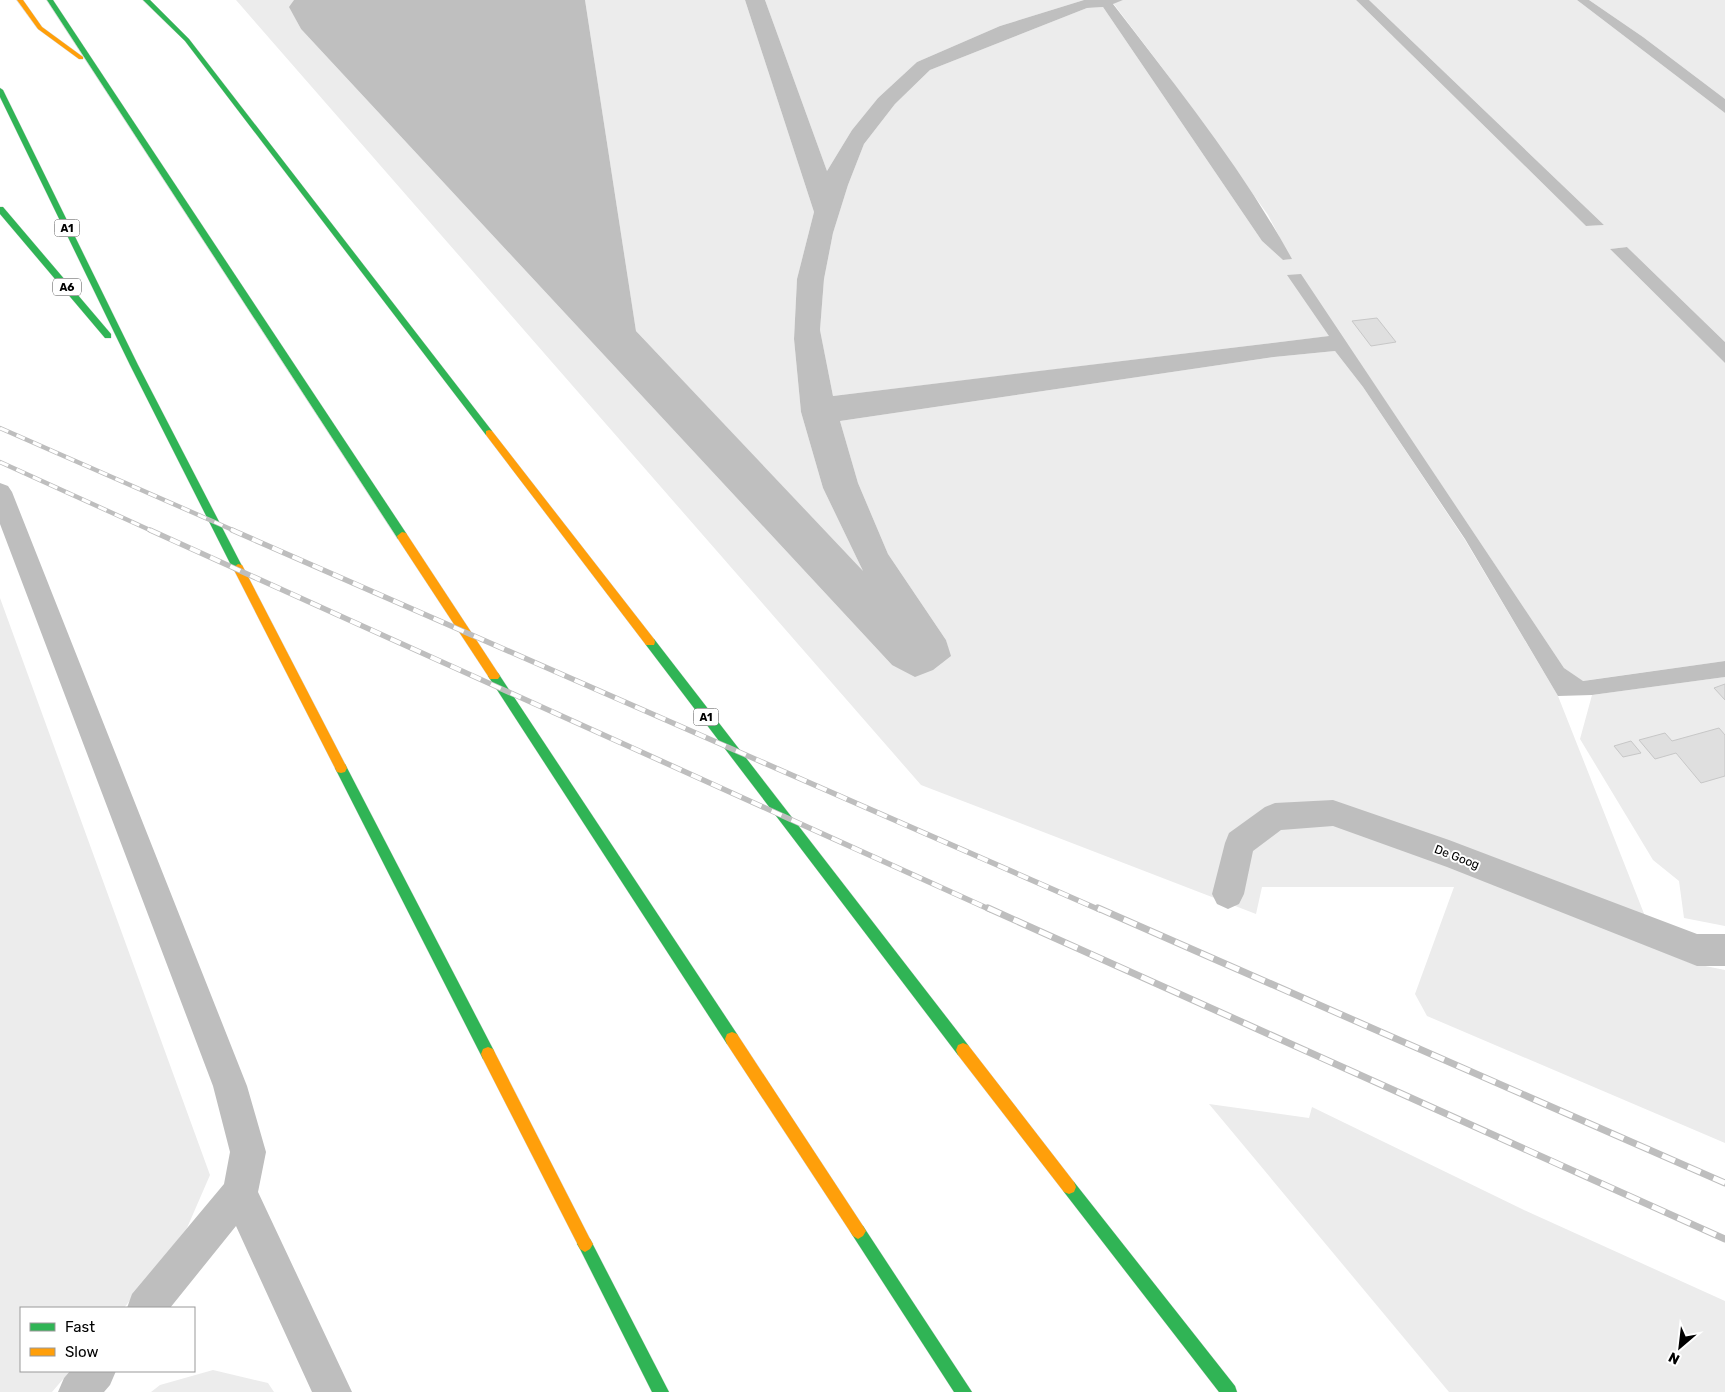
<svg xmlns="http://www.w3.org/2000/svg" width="1725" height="1392" font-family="Rubik,sans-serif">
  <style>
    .green { fill: #ececec }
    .water { fill: #bfbfbf }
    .building { fill: #dfdfdf; stroke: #c7c7c7 }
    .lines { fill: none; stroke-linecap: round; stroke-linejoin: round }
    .fast-casing { stroke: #dbdbdb; stroke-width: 1 }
    .slow-casing { stroke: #dbdbdb; stroke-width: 1 }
    .lane { fill: #bebebe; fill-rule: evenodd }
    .fast { fill: #30b455; fill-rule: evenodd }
    .slow { fill: #ff9f0a; fill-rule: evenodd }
    .rail-far2-casing { stroke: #bebebe; stroke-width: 4.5 }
    .rail-far1-casing { stroke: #bebebe; stroke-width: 5.5 }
    .rail-casing { stroke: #bebebe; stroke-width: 7 }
    .rail-far2 { stroke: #fff; stroke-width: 3; stroke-dasharray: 9; stroke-linecap: butt }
    .rail-far1 { stroke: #fff; stroke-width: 4; stroke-dasharray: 11; stroke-linecap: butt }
    .rail { stroke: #fff; stroke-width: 5; stroke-dasharray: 14; stroke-linecap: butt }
    .labels { text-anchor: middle; stroke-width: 4; stroke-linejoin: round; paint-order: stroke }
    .shield { fill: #fff; stroke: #4c4c4c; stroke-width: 1 }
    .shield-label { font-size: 11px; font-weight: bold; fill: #000 }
    .street-label { font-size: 12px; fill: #000; stroke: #fff }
  </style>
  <rect width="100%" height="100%" fill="#fff"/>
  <path class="green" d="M 236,0 L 294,0 L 290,8 L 301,29 L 892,665 L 950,656 L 946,640 L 888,554 L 858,483 L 840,421 L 1274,357 L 1335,351 L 1363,387 L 1465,540 L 1558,696 L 1658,949 L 1690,963 L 1725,970 L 1725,1143 L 1427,1016 L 1415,994 L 1454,887 L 1262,887 L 1256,914 L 921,785 Z
    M 585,0 L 745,0 L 814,212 L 797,279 L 794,339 L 801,412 L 823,488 L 864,573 L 636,331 Z
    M 765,0 L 1084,0 L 1000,26 L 917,62 L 878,98 L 852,130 L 827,171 Z
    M 1123,0 L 1356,0 L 1586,226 L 1604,225 L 1369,0 L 1577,0 L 1725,113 L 1725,342 L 1627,247 L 1610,249 L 1725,363 L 1725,661 L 1582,681 L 1564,668 L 1348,345 L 1288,275 L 1330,336 L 833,396 L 820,330 L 824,279 L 833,233 L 848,185 L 864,144 L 895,104 L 930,70 L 1087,8 L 1103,7 L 1262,241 L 1283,260 L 1291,259 L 1268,215 L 1167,74 L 1113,3 Z
    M 1589,0 L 1725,0 L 1725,99 L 1643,37 Z
    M 0,598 L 210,1175 L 187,1228 L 124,1308 L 21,1308 L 21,1371 L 70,1371 L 52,1392 L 0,1392 Z
    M 1725,677 L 1725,926 L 1684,918 L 1679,881 L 1653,860 L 1580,739 L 1592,695 Z
    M 1209,1104 L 1309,1118 L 1312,1107 L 1524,1210 L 1725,1301 L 1725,1392 L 1449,1392 Z
    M 213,1370 L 268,1383 L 274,1392 L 151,1392 L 160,1385 Z"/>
  <path class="water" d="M 294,0 L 585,0 L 636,331 L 863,571 L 823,488 L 801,412 L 794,339 L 797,279 L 814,212 L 745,0 L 765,0 L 827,171 L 852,130 L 878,98 L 917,62 L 1000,26 L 1084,0 L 1123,0 L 1113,4 C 1176,86 1242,168 1292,259 L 1283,260 L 1262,241 L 1103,7 L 1087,8 L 930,70 L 895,104 L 864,144 L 848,185 L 833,233 L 824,279 L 820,330 L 833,396 L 1329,336 L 1287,275 L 1301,274 L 1564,668 L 1583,681 L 1725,661 L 1725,677 L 1592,695 L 1558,696 L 1465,539 L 1363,387 L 1335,351 L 1274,357 L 840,421 L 858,483 L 888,554 L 946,640 L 951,656 L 933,670 L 915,677 L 892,665 L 301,29 L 289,7 Z
    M 1356,0 L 1369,0 L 1604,225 L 1586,226 Z
    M 1577,0 L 1589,0 L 1643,37 L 1725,99 L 1725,113 Z
    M 1627,247 L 1725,342 L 1725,363 L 1610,249 Z"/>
  <path class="building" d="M 1377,318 L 1396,342 L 1371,346 L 1352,321 Z
    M 1725,684 L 1725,700 L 1714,688 Z
    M 1719,728 L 1725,735 L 1725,776 L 1701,783 L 1676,753 L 1655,759 L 1639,740 L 1665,733 L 1672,741 Z
    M 1631,741 L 1641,753 L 1623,757 L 1614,746 Z"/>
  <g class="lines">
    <g class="fast-casing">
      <path id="fast" d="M 47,0 L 53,0 L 406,533 L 407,536 L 406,539 L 398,539 Z
        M 143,0 L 150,0 L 189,39 L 492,431 L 492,435 L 486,435 L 185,41 Z
        M 0,88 L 3,90 L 138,365 L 243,568 L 242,571 L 234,571 L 130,365 L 0,97 Z
        M 0,207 L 3,207 L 111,334 L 111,338 L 105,338 L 0,214 Z
        M 650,638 L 654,639 L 968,1045 L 970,1050 L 968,1055 L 963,1057 L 958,1055 L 646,645 L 645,642 L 646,639 Z
        M 494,671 L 498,673 L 737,1034 L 739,1039 L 737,1044 L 732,1046 L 727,1044 L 490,679 L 488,676 L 490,673 Z
        M 341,763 L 345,764 L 493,1049 L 495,1054 L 493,1059 L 488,1061 L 483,1059 L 337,772 L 335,768 L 337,764 Z
        M 1069,1180 L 1074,1182 L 1235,1386 L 1237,1392 L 1219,1392 L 1064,1192 L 1062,1187 L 1064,1182 Z
        M 858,1223 L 863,1226 L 972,1392 L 954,1392 L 853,1236 L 850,1231 L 853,1226 Z
        M 585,1236 L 590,1239 L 669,1392 L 652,1392 L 580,1249 L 577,1244 L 580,1239 Z"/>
    </g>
    <g class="slow-casing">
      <path id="slow" d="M 17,0 L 23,0 L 42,27 L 83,57 L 83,59 L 79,59 L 38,29 Z
        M 489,430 L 492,431 L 654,639 L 655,642 L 654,645 L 646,645 L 486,435 L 486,431 Z
        M 402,532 L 406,533 L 498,673 L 500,676 L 498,679 L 490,679 L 398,539 L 397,536 Z
        M 238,564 L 242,565 L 345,764 L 347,768 L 345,772 L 341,773 L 337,772 L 233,568 Z
        M 732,1032 L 737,1034 L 863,1226 L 866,1231 L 863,1236 L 858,1239 L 853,1236 L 727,1044 L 725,1039 L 727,1034 Z
        M 963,1043 L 968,1045 L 1074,1182 L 1076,1187 L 1074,1192 L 1069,1194 L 1064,1192 L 958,1055 L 956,1050 L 958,1045 Z
        M 488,1047 L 493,1049 L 590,1239 L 593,1244 L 590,1249 L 585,1252 L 580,1249 L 483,1059 L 481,1054 L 483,1049 Z"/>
    </g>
    <path class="lane" d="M 0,483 L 8,486 L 12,492 L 247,1086 L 266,1152 L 258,1192 L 352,1392 L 312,1392 L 236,1226 L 170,1308 L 127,1308 L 132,1294 L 224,1184 L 230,1152 L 213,1086 L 0,524 Z
      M 1333,800 L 1449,840 L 1697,934 L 1725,934 L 1725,966 L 1697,966 L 1447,867 L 1333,826 L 1281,830 L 1253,851 L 1244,894 L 1239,904 L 1228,909 L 1217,904 L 1212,894 L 1225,843 L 1229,833 L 1265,807 L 1275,803 Z
      M 70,1371 L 116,1371 L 110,1385 L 104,1392 L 58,1392 L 64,1378 Z"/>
    <use href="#fast" class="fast"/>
    <use href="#slow" class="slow"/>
    <g class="rail-far2-casing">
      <path id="rail-far2" d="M 0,428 L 235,531
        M 0,462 L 152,531"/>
    </g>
    <g class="rail-far1-casing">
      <path id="rail-far1" d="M 150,530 L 991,910
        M 232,530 L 1100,910"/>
    </g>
    <g class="rail-casing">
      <path id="rail" d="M 988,908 L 1725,1239
        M 1098,908 L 1725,1183"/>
    </g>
    <use href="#rail-far2" class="rail-far2"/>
    <use href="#rail-far1" class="rail-far1"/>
    <use href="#rail" class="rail"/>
  </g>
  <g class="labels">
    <g class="shield">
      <rect x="54.5" y="219.5" width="25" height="17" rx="4"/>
      <rect x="53" y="278.5" width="28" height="17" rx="4"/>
      <rect x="693.5" y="708.5" width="25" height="17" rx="4"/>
    </g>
    <g class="shield-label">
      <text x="67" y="232">A1</text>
      <text x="67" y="291">A6</text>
      <text x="706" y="721">A1</text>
    </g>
    <g class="street-label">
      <text transform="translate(1457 857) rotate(21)" y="4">De Goog</text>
    </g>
  </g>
  <rect x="20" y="1307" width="175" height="65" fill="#ffffff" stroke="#999999"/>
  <rect x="30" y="1323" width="25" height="8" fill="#30b455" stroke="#999999"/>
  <text x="65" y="1332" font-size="15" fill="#000000">Fast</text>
  <rect x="30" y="1348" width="25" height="8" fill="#ff9f0a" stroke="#999999"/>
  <text x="65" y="1357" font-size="15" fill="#000000">Slow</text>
  <g transform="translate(1680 1347) rotate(208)" stroke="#ffffff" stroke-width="4" paint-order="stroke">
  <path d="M0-4L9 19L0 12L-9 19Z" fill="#000000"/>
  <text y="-8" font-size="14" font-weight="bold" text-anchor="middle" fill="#000000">N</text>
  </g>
</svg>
